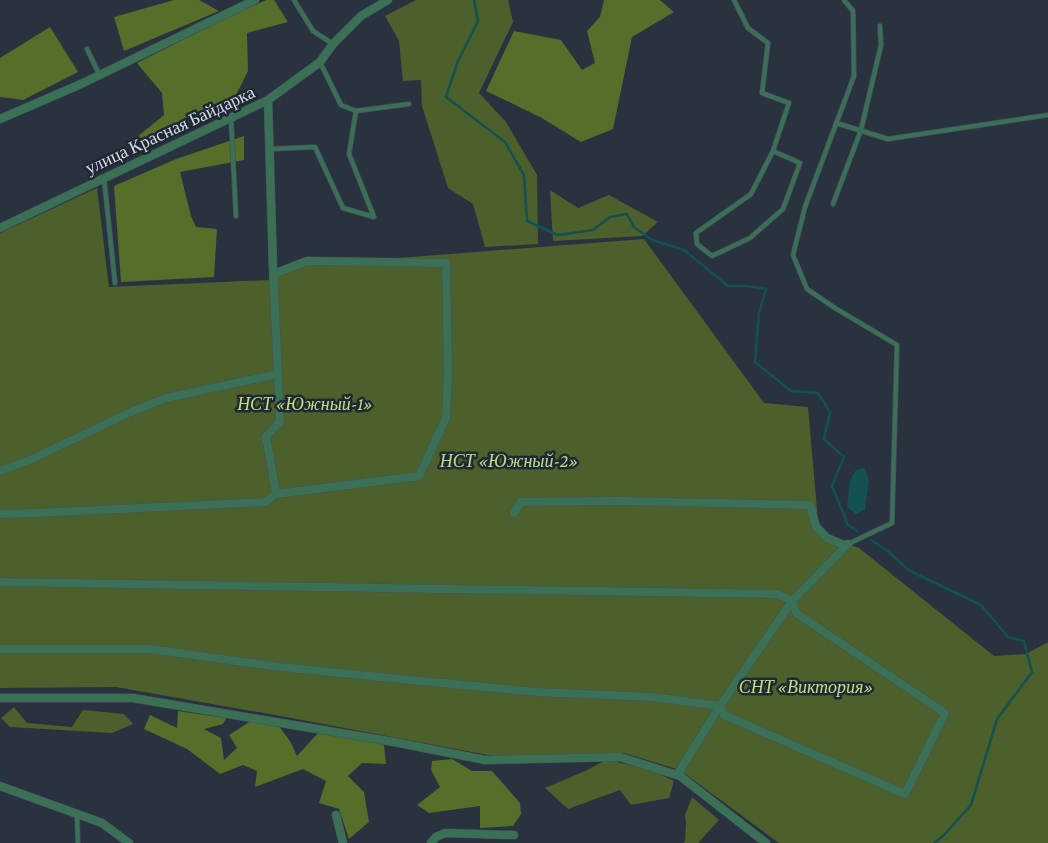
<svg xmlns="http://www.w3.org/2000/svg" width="1048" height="843" font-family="'Crimson Pro',serif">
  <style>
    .green { fill: #4c602c }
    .forest { fill: #556e2a }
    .water { fill: #135153 }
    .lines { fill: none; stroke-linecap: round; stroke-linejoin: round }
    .stream { stroke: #135153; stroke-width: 2.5 }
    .lane-casing { stroke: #48505c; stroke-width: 5.5 }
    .street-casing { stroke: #48505c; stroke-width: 9 }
    .lane { stroke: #3a7056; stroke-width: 4 }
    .street { stroke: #3a7056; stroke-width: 8 }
    .labels { text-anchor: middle; stroke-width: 5; stroke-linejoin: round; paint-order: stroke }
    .street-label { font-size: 18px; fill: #d4dae2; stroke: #1f2834 }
    .park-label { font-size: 18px; font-style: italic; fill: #bae080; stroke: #1f2834 }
  </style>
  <rect width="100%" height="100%" fill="#29323f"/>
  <path class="green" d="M 416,0 L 508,0 L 513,22 L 479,93 L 506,122 L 537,175 L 538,244 L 485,247 L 473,204 L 448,188 L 422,106 L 421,80 L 403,81 L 399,41 L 385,16 Z
    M 97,188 L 109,287 L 270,280 L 308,265 L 644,239 L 764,403 L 808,407 L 818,521 L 834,543 L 848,544 L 859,548 L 994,656 L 1026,654 L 1048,642 L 1048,843 L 779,843 L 680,770 L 624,753 L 493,756 L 286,717 L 116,687 L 0,688 L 0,233 Z
    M 550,190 L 578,208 L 609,195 L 658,222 L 642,236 L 553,241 Z
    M 14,707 L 27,723 L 72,727 L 83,710 L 124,714 L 133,724 L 112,733 L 10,727 L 1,718 Z
    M 606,760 L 647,768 L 674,781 L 669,798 L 631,805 L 620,790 L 568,809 L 545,788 L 585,771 Z
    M 692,797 L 719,820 L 698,843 L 683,843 L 685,841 L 686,823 L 685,815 Z"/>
  <path class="forest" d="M 174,0 L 199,0 L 219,11 L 124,51 L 114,17 Z
    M 266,0 L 274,0 L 288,22 L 247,33 L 248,71 L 236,95 L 126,146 L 164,115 L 162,93 L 137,63 L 222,20 Z
    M 604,0 L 660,0 L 674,12 L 632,37 L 613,129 L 581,142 L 540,117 L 486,91 L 514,31 L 561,40 L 582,70 L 595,63 L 587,31 L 600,17 Z
    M 50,27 L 78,72 L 23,100 L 0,97 L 0,58 Z
    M 244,136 L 244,160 L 180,172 L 191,216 L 196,227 L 217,229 L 214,277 L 121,282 L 114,186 L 176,159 Z
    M 178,711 L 226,718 L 223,724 L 204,729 L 221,738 L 224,760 L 237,748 L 229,735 L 251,721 L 278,725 L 290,741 L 297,756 L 319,732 L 382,742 L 384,745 L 386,764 L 362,763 L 348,776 L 364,792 L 369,822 L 349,839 L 339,809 L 319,803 L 326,781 L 303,769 L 255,787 L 257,771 L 243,765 L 220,774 L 187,749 L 144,729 L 150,715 L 177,728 Z
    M 452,759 L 472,771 L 492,771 L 520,803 L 521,814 L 513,826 L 480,828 L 480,806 L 429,813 L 417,805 L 440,787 L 431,770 L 432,761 Z"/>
  <path class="water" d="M 864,468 L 869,479 L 865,510 L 856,514 L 847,507 L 850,480 L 856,470 Z"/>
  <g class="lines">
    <path class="stream" d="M 474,0 L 478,21 L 458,61 L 446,97 L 505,142 L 524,175 L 527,221 L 558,235 L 593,230 L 610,217 L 627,214 L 634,227 L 652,240 L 684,250 L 728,286 L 747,286 L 766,289 L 759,313 L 755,362 L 791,391 L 818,393 L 830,412 L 824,439 L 844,457 L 832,486 L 848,525 L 857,531
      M 871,540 L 886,550 L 910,571 L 981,605 L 1008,637 L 1024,641 L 1032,672 L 997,719 L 971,805 L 943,836 L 934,843"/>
    <g class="lane-casing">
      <path id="lane" d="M 294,0 L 313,31 L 333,44
        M 734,0 L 748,28 L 768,43 L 762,93 L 789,103 L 773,151 L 751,194 L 696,233 L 697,244 L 712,256 L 750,238 L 783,209 L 800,163 L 773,151
        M 844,0 L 853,11 L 854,76 L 805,207 L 793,255 L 807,289 L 835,308 L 897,345 L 892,523 L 848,544
        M 87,49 L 99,74
        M 356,111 L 409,104
        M 231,118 L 236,216
        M 836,123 L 888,139 L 1048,115
        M 270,149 L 315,147 L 343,208 L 374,217 L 349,154 L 356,111 L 341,105 L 320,62
        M 104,178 L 115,283
        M 833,204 L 861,130 L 881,45 L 880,26
        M 77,814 L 78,843"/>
    </g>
    <g class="street-casing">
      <path id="street" d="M 268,100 L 273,267 L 280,422 L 266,436 L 276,494
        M 0,119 L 81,84 L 255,0
        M 0,228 L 268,100 L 320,62 L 333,44 L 361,16 L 388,0
        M 0,471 L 32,459 L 131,412 L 166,398 L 278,374
        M 514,513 L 520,502 L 619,501 L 810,505 L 816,527 L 827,538 L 846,546
        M 0,514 L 35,513 L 266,502 L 276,494 L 419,476 L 446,418 L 448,373 L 446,263 L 307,261 L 274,274
        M 0,582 L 777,594 L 792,601 L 796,613 L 945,713 L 905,794 L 724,715 L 720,706 L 792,601 L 848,544
        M 0,649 L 150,649 L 280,667 L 410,680 L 538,692 L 652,697 L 720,706 L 680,770 L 680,776 L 620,757 L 485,760 L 394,742 L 133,698 L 0,698
        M 680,776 L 766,843
        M 0,786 L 102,823 L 129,843
        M 336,815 L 343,843
        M 431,843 L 436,837 L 445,833 L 514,835"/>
    </g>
    <use href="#lane" class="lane"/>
    <use href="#street" class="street"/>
  </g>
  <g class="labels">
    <g class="street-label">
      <text transform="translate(170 130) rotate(-25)" y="6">улица Красная Байдарка</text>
    </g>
    <g class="park-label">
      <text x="305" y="410">НСТ «Южный-1»</text>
      <text x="509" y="467">НСТ «Южный-2»</text>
      <text x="806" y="693">СНТ «Виктория»</text>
    </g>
  </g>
</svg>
